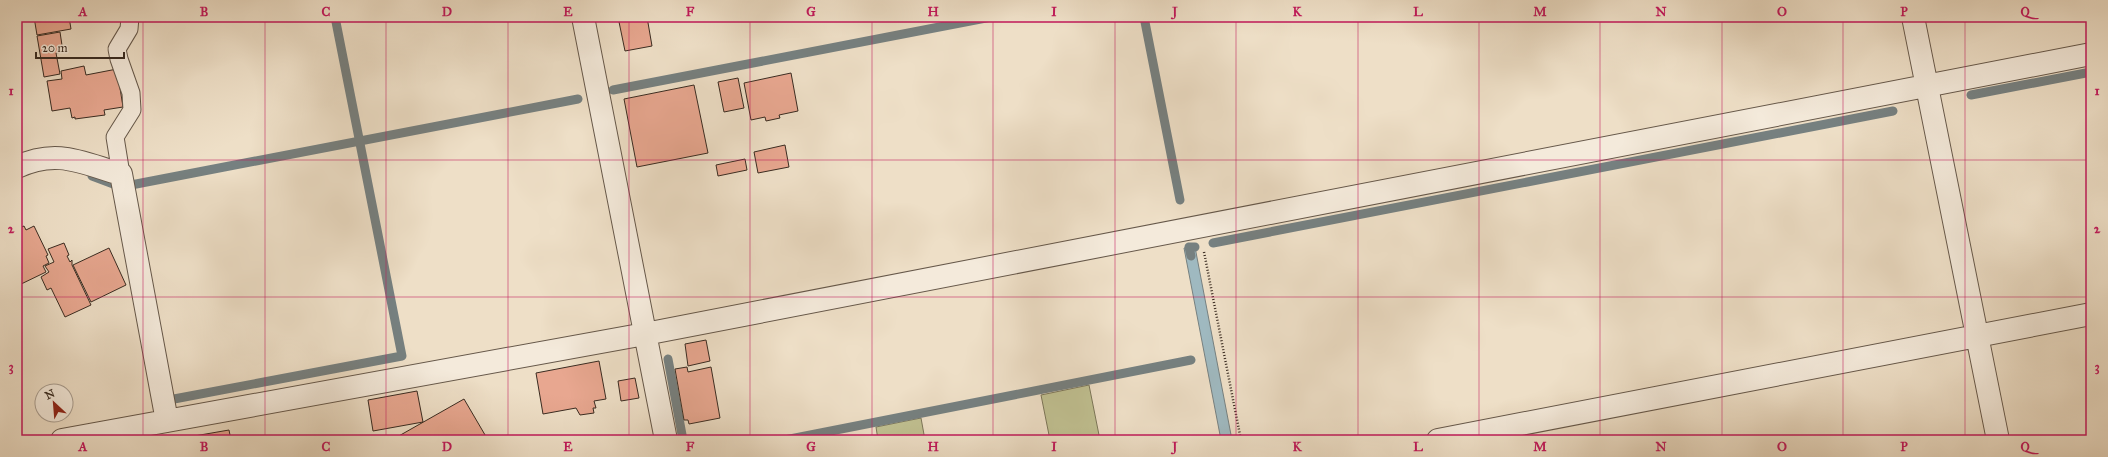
<svg xmlns="http://www.w3.org/2000/svg" width="2108" height="457" font-family="'IM FELL Great Primer',serif">
  <style>
    .green { fill: #c0c091; stroke: #7c7659 }
    .water { fill: #9fb9c0; stroke: #768080 }
    .lines { fill: none; stroke-linecap: round; stroke-linejoin: round }
    .stream { stroke: #768080; stroke-width: 9 }
    .building { fill: #e8a790; stroke: #392b21 }
    .lane-casing { stroke: #66584a; stroke-width: 19 }
    .street-casing { stroke: #66584a; stroke-width: 24 }
    .path { stroke: #392b21; stroke-width: 2.5; stroke-dasharray: 1 2; stroke-linecap: butt }
    .lane { stroke: #f4eadb; stroke-width: 17 }
    .street { stroke: #f4eadb; stroke-width: 22 }
    .grid { fill: none; stroke: #c2185b; stroke-width: 1; stroke-opacity: 0.55 }
    .neatline { fill: none; stroke: #c2185b; stroke-width: 1.5 }
    .grid-label { font-size: 13px; text-anchor: middle; font-weight: bold; fill: #c2185b }
  </style>
  <rect width="100%" height="100%" fill="#eedfc7"/>
  <filter id="stains"><feTurbulence type="fractalNoise" baseFrequency=".005" numOctaves="4"/><feColorMatrix values="0 0 0 0 .2 0 0 0 0 .09 0 0 0 0 .02 0 0 0 .5 -.17"/></filter>
  <radialGradient id="worn" r=".72"><stop offset=".6" stop-color="#630" stop-opacity="0"/><stop offset="1" stop-color="#630" stop-opacity=".3"/></radialGradient>
  <path class="green" d="M 1089,385 L 1100,440 L 1050,440 L 1041,395 Z
    M 921,418 L 925,440 L 878,440 L 876,427 Z"/>
  <path class="water" d="M 1195,247 L 1232,440 L 1221,440 L 1184,248 Z"/>
  <g class="lines">
    <path class="stream" d="M 1144,17 L 1180,200
      M 613,90 L 991,17
      M 1971,95 L 2091,72
      M 92,176 L 116,185
      M 131,185 L 578,99
      M 1213,243 L 1893,111
      M 1191,256 L 1189,247 L 1195,247
      M 668,359 L 683,440
      M 174,399 L 402,356 L 335,17
      M 785,440 L 1191,360"/>
  </g>
  <path class="building" d="M 34,17 L 69,17 L 71,29 L 37,35 Z
    M 618,17 L 647,17 L 652,46 L 625,51 Z
    M 60,32 L 63,52 L 56,53 L 60,74 L 44,77 L 37,36 Z
    M 84,66 L 86,75 L 117,69 L 123,107 L 104,110 L 105,115 L 75,119 L 75,117 L 72,118 L 70,108 L 52,111 L 47,81 L 62,79 L 61,71 Z
    M 791,73 L 798,111 L 779,115 L 780,118 L 766,121 L 765,117 L 751,120 L 744,83 Z
    M 738,78 L 744,108 L 724,112 L 718,82 Z
    M 694,85 L 708,153 L 637,167 L 624,99 Z
    M 785,145 L 789,167 L 758,173 L 754,152 Z
    M 745,159 L 747,170 L 718,176 L 716,165 Z
    M 24,226 L 26,230 L 34,226 L 48,255 L 46,256 L 49,263 L 43,266 L 46,272 L 17,286 L 17,229 Z
    M 64,243 L 69,255 L 67,256 L 70,262 L 72,260 L 72,265 L 91,305 L 65,317 L 51,288 L 47,290 L 41,277 L 49,272 L 45,266 L 54,262 L 48,249 Z
    M 109,248 L 126,285 L 91,302 L 73,265 Z
    M 706,340 L 710,361 L 688,366 L 685,344 Z
    M 599,361 L 606,399 L 594,401 L 596,408 L 593,408 L 594,413 L 580,415 L 576,408 L 543,414 L 536,373 Z
    M 687,367 L 688,372 L 711,367 L 720,418 L 689,424 L 688,420 L 684,420 L 675,369 Z
    M 635,378 L 639,398 L 621,401 L 618,381 Z
    M 417,391 L 423,422 L 373,431 L 368,400 Z
    M 464,399 L 488,440 L 399,440 L 397,437 Z
    M 229,430 L 231,440 L 178,440 L 177,439 Z"/>
  <g class="lines">
    <g class="lane-casing">
      <path id="lane" d="M 121,174 L 115,137 L 132,110 L 131,93 L 119,59 L 117,49 L 129,29 L 130,17"/>
    </g>
    <g class="street-casing">
      <path id="street" d="M 583,17 L 666,440
        M 1913,17 L 1998,440
        M 17,167 C 57,148 82,163 121,174 L 167,421
        M 62,440 L 645,334 L 2091,54
        M 1438,440 L 2091,314"/>
    </g>
    <path class="path" d="M 1204,252 L 1241,440"/>
    <use href="#lane" class="lane"/>
    <use href="#street" class="street"/>
  </g>
  <path class="grid" d="M 143,17 L 143,440M 265,17 L 265,440M 386,17 L 386,440M 508,17 L 508,440M 629,17 L 629,440M 750,17 L 750,440M 872,17 L 872,440M 993,17 L 993,440M 1115,17 L 1115,440M 1236,17 L 1236,440M 1358,17 L 1358,440M 1479,17 L 1479,440M 1600,17 L 1600,440M 1722,17 L 1722,440M 1843,17 L 1843,440M 1965,17 L 1965,440M 17,160 L 2091,160M 17,297 L 2091,297"/>
  <rect width="2108" height="457" fill="none" stroke="#eedfc7" stroke-width="44"/>
  <g transform="translate(54 403) rotate(334)"><circle r="19" fill="#f4eadb" stroke="#a99e91"/>
  <path d="M0-3L7 15L0 10L-7 15Z" fill="#8f2418"/>
  <text y="-6" font-size="11" font-weight="bold" text-anchor="middle" fill="#392b21">N</text>
  </g>
  <path d="M36 52v6h88v-6" fill="none" stroke="#392b21" stroke-width="2"/>
  <text x="42" y="52" font-size="12" fill="#392b21" stroke="#f4eadb" stroke-width="3" paint-order="stroke">20 m</text>
  <rect x="22" y="22" width="2064" height="413" class="neatline"/>
  <g class="grid-label">
    <text x="83" y="16">A</text>
    <text x="204" y="16">B</text>
    <text x="326" y="16">C</text>
    <text x="447" y="16">D</text>
    <text x="568" y="16">E</text>
    <text x="690" y="16">F</text>
    <text x="811" y="16">G</text>
    <text x="933" y="16">H</text>
    <text x="1054" y="16">I</text>
    <text x="1175" y="16">J</text>
    <text x="1297" y="16">K</text>
    <text x="1418" y="16">L</text>
    <text x="1540" y="16">M</text>
    <text x="1661" y="16">N</text>
    <text x="1782" y="16">O</text>
    <text x="1904" y="16">P</text>
    <text x="2025" y="16">Q</text>
    <text x="11" y="95">1</text>
    <text x="2097" y="95">1</text>
    <text x="11" y="233">2</text>
    <text x="2097" y="233">2</text>
    <text x="11" y="371">3</text>
    <text x="2097" y="371">3</text>
    <text x="83" y="451">A</text>
    <text x="204" y="451">B</text>
    <text x="326" y="451">C</text>
    <text x="447" y="451">D</text>
    <text x="568" y="451">E</text>
    <text x="690" y="451">F</text>
    <text x="811" y="451">G</text>
    <text x="933" y="451">H</text>
    <text x="1054" y="451">I</text>
    <text x="1175" y="451">J</text>
    <text x="1297" y="451">K</text>
    <text x="1418" y="451">L</text>
    <text x="1540" y="451">M</text>
    <text x="1661" y="451">N</text>
    <text x="1782" y="451">O</text>
    <text x="1904" y="451">P</text>
    <text x="2025" y="451">Q</text>
  </g>
  <rect width="100%" height="100%" filter="url(#stains)"/>
  <rect width="100%" height="100%" fill="url(#worn)"/>
</svg>
